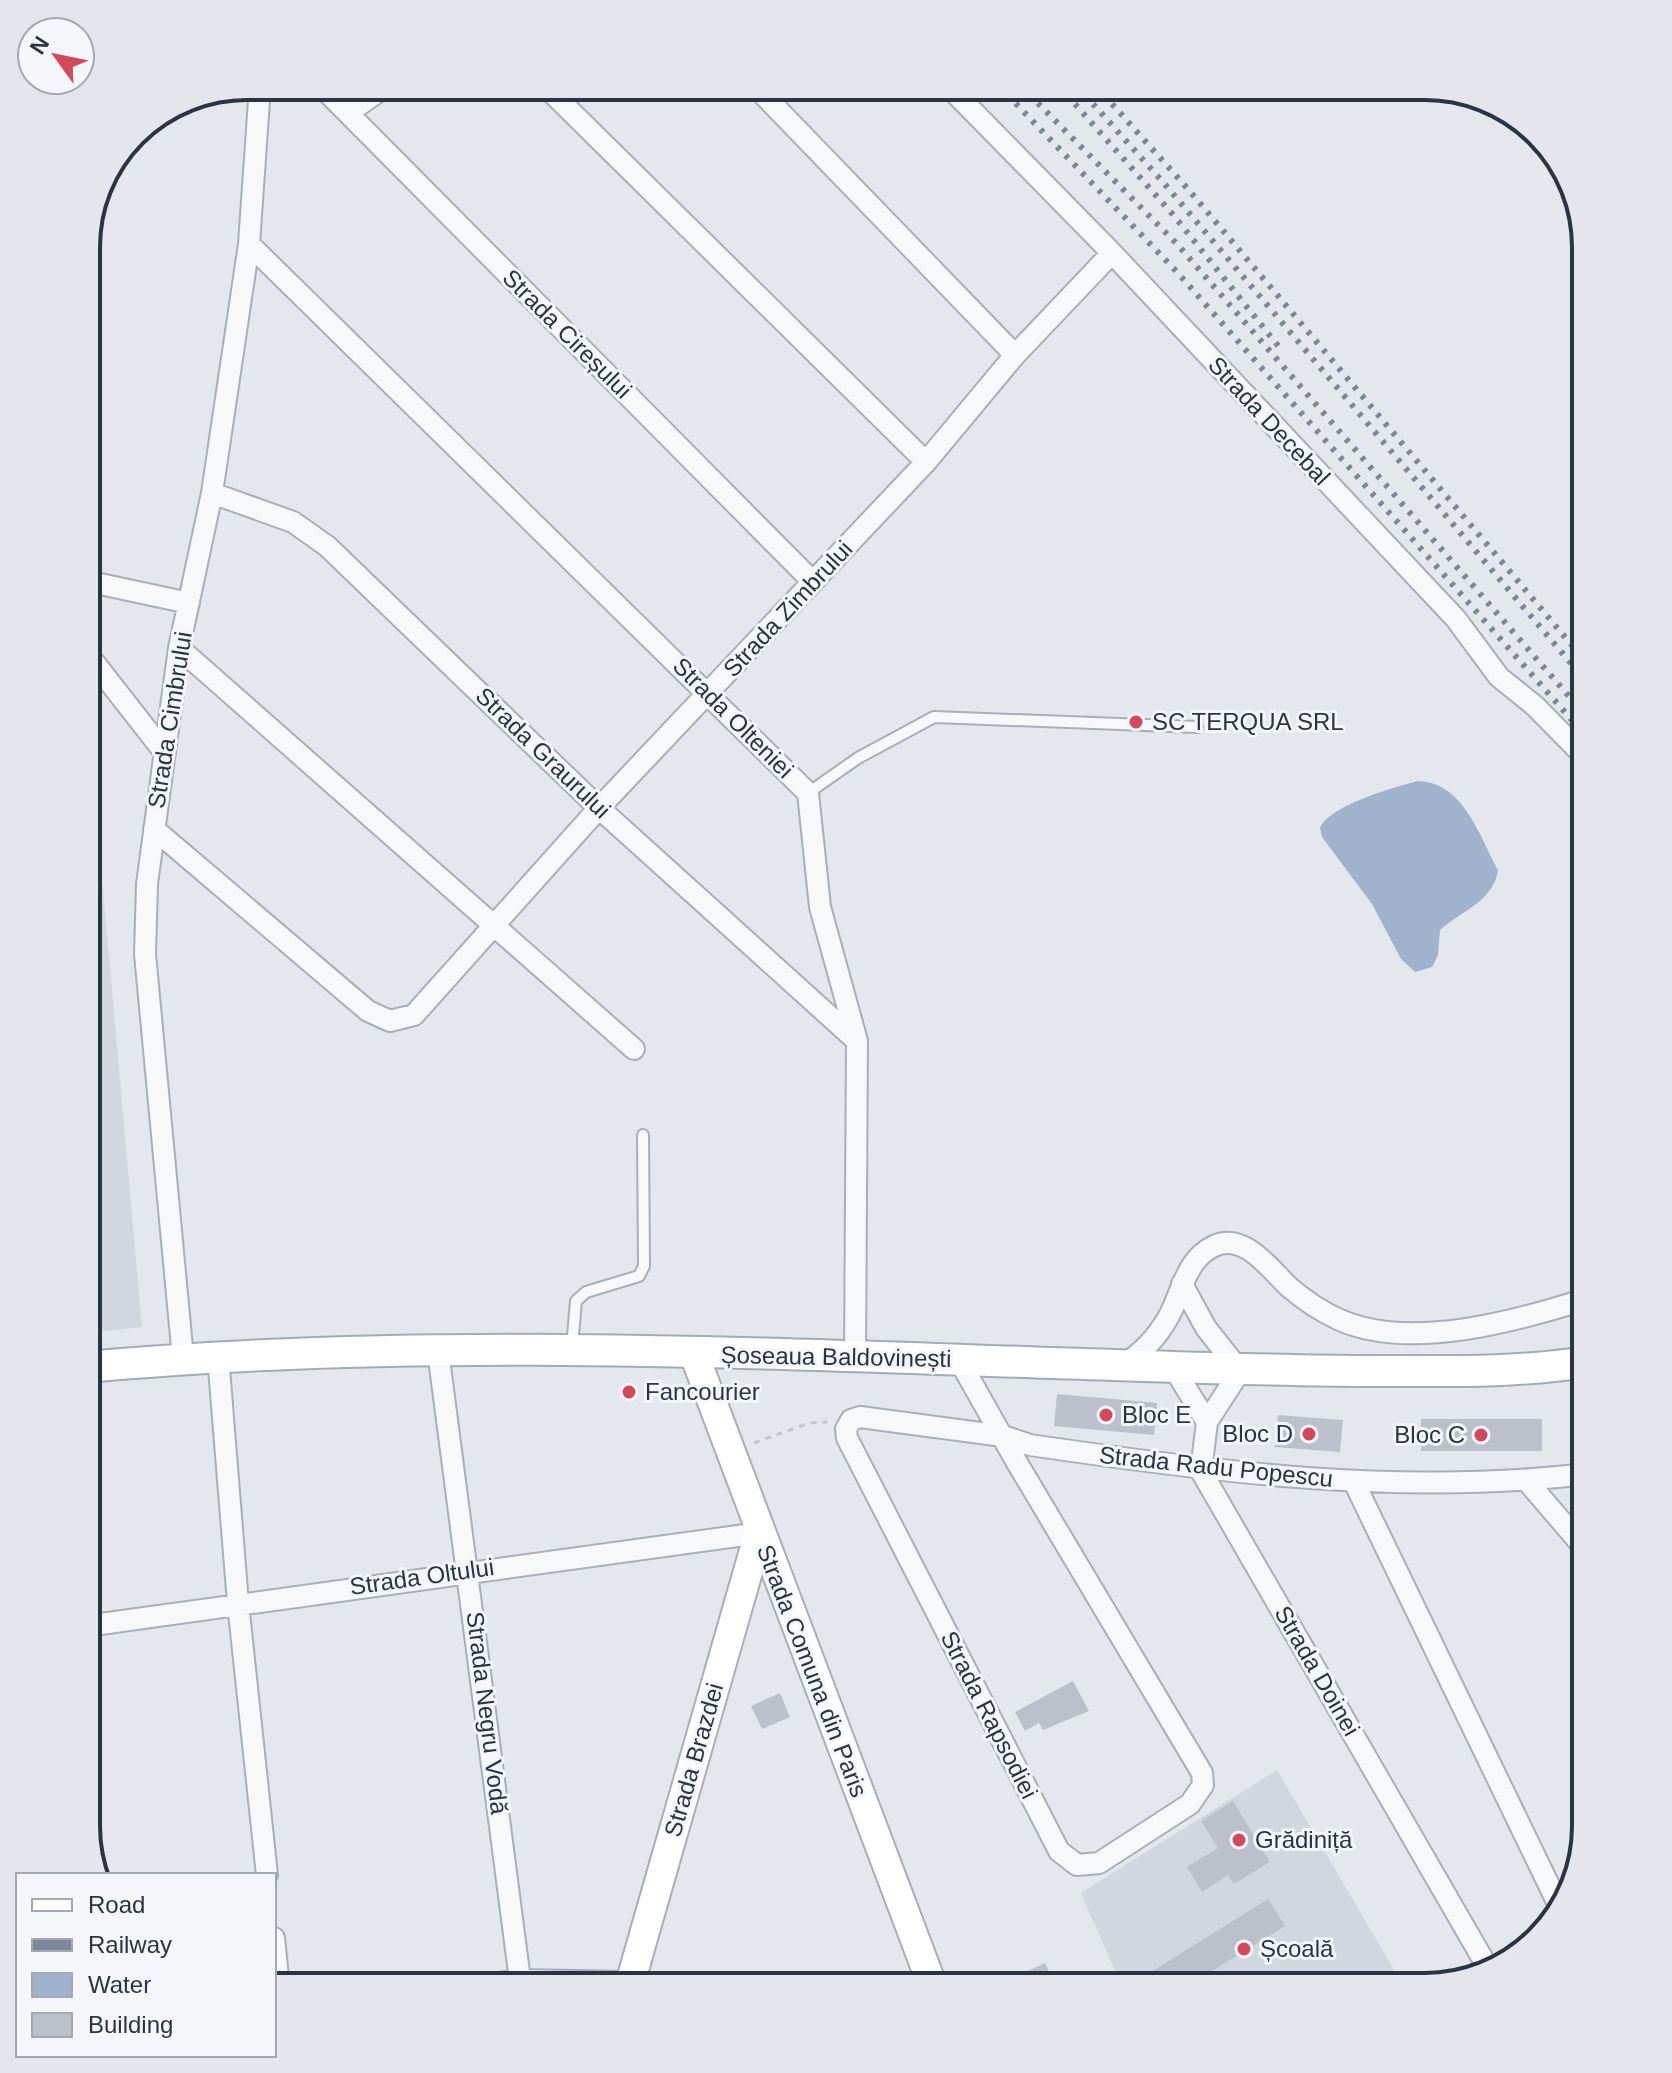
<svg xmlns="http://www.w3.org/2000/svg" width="1672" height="2073" font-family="Arial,sans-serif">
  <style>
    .built { fill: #d2d6de }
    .water { fill: #9fb4cc }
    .building { fill: #bbc0ca }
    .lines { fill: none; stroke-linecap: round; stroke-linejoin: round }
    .lane-casing { stroke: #a9aeb7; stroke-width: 14 }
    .street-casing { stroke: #a9aeb7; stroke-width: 24 }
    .secondary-casing { stroke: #a9aeb7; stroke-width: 32 }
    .primary-casing { stroke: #a3abb8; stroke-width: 34 }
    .path { stroke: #c2c5cb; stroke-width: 3; stroke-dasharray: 6 6; stroke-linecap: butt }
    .lane { stroke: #f7f8fa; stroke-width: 10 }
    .street { stroke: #f7f8fa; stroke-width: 20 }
    .secondary { stroke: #fff; stroke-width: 28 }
    .primary { stroke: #fff; stroke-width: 30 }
    .rail { stroke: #7d8696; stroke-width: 6; stroke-dasharray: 4 8; stroke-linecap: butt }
    .poi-dot { fill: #d1495b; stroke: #f4f6f9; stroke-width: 3 }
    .labels { text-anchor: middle; stroke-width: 6; stroke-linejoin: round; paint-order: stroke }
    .street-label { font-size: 24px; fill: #2b3445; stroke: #f4f6f9 }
    .poi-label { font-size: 24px; fill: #2b3445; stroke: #f4f6f9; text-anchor: start }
    .rim { fill: none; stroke: #2b3445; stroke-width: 4 }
  </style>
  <rect width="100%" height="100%" fill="#e4e7ec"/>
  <path class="built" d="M 86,818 L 98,834 L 142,1327 L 86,1333 Z
    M 1277,1770 L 1404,1987 L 1122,1987 L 1081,1893 Z"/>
  <path class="water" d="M 1418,781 C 1463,782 1479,835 1498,870 C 1494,901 1461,911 1440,930 L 1438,955 L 1432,967 L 1415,972 L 1401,959 L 1372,904 L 1322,837 L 1320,828 C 1330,805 1395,787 1418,781 Z"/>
  <path class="building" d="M 1057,1394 L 1157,1403 L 1154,1435 L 1054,1426 Z
    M 1278,1415 L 1343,1420 L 1340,1452 L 1275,1447 Z
    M 1421,1419 L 1542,1419 L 1542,1451 L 1421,1451 Z
    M 1073,1681 L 1089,1711 L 1043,1730 L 1039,1723 L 1025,1731 L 1015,1712 Z
    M 780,1693 L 790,1717 L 762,1729 L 751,1706 Z
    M 1233,1801 L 1270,1862 L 1234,1884 L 1228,1875 L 1202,1892 L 1187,1867 L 1218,1848 L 1201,1821 Z
    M 1268,1899 L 1285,1926 L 1196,1981 L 1199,1987 L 1149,1987 L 1143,1977 Z
    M 1045,1963 L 1055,1985 L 1013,1987 L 1009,1980 Z"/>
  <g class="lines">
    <g class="lane-casing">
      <path id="lane" d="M 808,793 L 858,758 L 934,717 L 1197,727
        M 572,1347 L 576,1301 L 586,1292 L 639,1276 L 644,1266 L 643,1135"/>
    </g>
    <g class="street-casing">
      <path id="street" d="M 321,86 L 813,582
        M 545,86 L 926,462
        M 755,86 L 1015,355
        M 948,86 L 1112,253 L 1456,619 L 1499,677 L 1535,706 L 1586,758
        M 348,113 L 386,86
        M 249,244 L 808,793 L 820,907 L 857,1041 L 855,1358
        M 212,493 L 293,522 L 327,546 L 599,808 L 857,1041
        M 86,581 L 189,603
        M 179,648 L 634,1049
        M 86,652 L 165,753
        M 154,829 L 368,1011 L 390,1021 L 414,1015 L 599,808 L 926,462 L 1015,355 L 1112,253
        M 1182,1284 L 1206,1328 L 1240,1371 L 1207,1422 L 1201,1471 L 1488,1968
        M 438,1351 L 520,1980
        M 218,1356 L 238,1603 L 267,1875
        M 183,1358 L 145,954 L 147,884 L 179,648 L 212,493 L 249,244 L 260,86
        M 959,1360 L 1016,1461 L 1202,1773 L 1203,1785 L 1190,1804 L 1099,1863 L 1077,1865 L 1059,1851 L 847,1438 L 846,1429 L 851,1420 L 860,1417 L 1003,1436 L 1030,1445 C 1214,1472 1400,1496 1586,1474
        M 1123,1365 C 1142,1353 1158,1336 1169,1316 C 1182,1292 1186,1259 1214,1246 C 1244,1232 1270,1269 1289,1287 C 1304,1300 1322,1312 1340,1320 C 1410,1351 1517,1321 1586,1299
        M 1173,1367 L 1207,1422
        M 1527,1481 L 1586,1550
        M 1354,1482 L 1560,1908
        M 86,1626 L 759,1533
        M 274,1938 L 279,1987
        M 471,1987 L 520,1980 L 630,1982 L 642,1987"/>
    </g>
    <g class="secondary-casing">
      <path id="secondary" d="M 694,1354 L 933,1987
        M 629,1987 L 759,1533"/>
    </g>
    <g class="primary-casing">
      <path id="primary" d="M 86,1367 C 406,1338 730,1352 1051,1363 C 1159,1366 1267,1371 1375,1371 C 1446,1371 1516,1373 1586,1362"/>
    </g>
    <path class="path" d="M 754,1443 L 809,1423 L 827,1422"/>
    <use href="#lane" class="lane"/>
    <use href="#street" class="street"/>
    <use href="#secondary" class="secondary"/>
    <use href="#primary" class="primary"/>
    <path class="rail" d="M 999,86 L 1177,272 L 1586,736
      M 1021,86 L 1177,244 L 1586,716
      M 1059,86 L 1175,217 L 1283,352
      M 1077,86 L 1162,181 L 1586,681
      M 1096,86 L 1188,189 L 1586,662"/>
  </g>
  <g class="poi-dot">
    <circle cx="1136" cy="722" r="8"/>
    <circle cx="629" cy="1392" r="8"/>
    <circle cx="1106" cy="1415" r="8"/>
    <circle cx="1309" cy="1434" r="8"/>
    <circle cx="1481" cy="1435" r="8"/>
    <circle cx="1239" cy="1840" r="8"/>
    <circle cx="1244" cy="1949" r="8"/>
  </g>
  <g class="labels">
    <g class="street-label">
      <text transform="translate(567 334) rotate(45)" y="8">Strada Cireșului</text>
      <text transform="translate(1269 421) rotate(47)" y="8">Strada Decebal</text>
      <text transform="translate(788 609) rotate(-47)" y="8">Strada Zimbrului</text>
      <text transform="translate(733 718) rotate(45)" y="8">Strada Olteniei</text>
      <text transform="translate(170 720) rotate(-81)" y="8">Strada Cimbrului</text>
      <text transform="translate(543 753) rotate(44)" y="8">Strada Graurului</text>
      <text transform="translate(836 1357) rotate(1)" y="8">Șoseaua Baldovinești</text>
      <text transform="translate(1216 1467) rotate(6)" y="8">Strada Radu Popescu</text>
      <text transform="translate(422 1577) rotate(-8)" y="8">Strada Oltului</text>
      <text transform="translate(812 1671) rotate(69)" y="8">Strada Comuna din Paris</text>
      <text transform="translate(1317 1671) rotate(60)" y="8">Strada Doinei</text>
      <text transform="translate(487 1713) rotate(83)" y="8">Strada Negru Vodă</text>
      <text transform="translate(989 1715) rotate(63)" y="8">Strada Rapsodiei</text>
      <text transform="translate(694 1760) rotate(-74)" y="8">Strada Brazdei</text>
    </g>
    <g class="poi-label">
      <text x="1152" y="730">SC TERQUA SRL</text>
      <text x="645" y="1400">Fancourier</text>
      <text x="1122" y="1423">Bloc E</text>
      <text x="1293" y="1442" text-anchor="end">Bloc D</text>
      <text x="1465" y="1443" text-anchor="end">Bloc C</text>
      <text x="1255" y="1848">Grădiniță</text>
      <text x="1260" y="1957">Școală</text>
    </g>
  </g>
  <path d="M0 0H1672V2073H0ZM247 100H1425A147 147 0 0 1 1572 247V1826A147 147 0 0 1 1425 1973H247A147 147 0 0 1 100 1826V247A147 147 0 0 1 247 100Z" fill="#e4e6eb" fill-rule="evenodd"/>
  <path class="rim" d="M247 100H1425A147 147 0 0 1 1572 247V1826A147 147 0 0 1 1425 1973H247A147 147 0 0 1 100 1826V247A147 147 0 0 1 247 100Z"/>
  <rect x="16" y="1873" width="260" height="184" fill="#f4f6f9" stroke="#a4a8b1" stroke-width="2"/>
  <rect x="32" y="1899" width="40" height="12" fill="#ffffff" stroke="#a4a8b1" stroke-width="2"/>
  <text x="88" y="1913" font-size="24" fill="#2b3445">Road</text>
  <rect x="32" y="1939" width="40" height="12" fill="#7d8696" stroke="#a4a8b1" stroke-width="2"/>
  <text x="88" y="1953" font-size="24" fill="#2b3445">Railway</text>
  <rect x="32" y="1973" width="40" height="24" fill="#9fb4cc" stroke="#a4a8b1" stroke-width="2"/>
  <text x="88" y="1993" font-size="24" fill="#2b3445">Water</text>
  <rect x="32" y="2013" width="40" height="24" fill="#bbc0ca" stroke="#a4a8b1" stroke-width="2"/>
  <text x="88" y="2033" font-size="24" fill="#2b3445">Building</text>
  <g transform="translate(56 56) rotate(303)"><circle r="38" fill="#f4f6f9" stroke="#a4a8b1" stroke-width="2"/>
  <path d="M0-6L14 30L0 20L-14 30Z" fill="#d1495b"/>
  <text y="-12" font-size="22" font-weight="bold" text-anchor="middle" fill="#2b3445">N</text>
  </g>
</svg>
